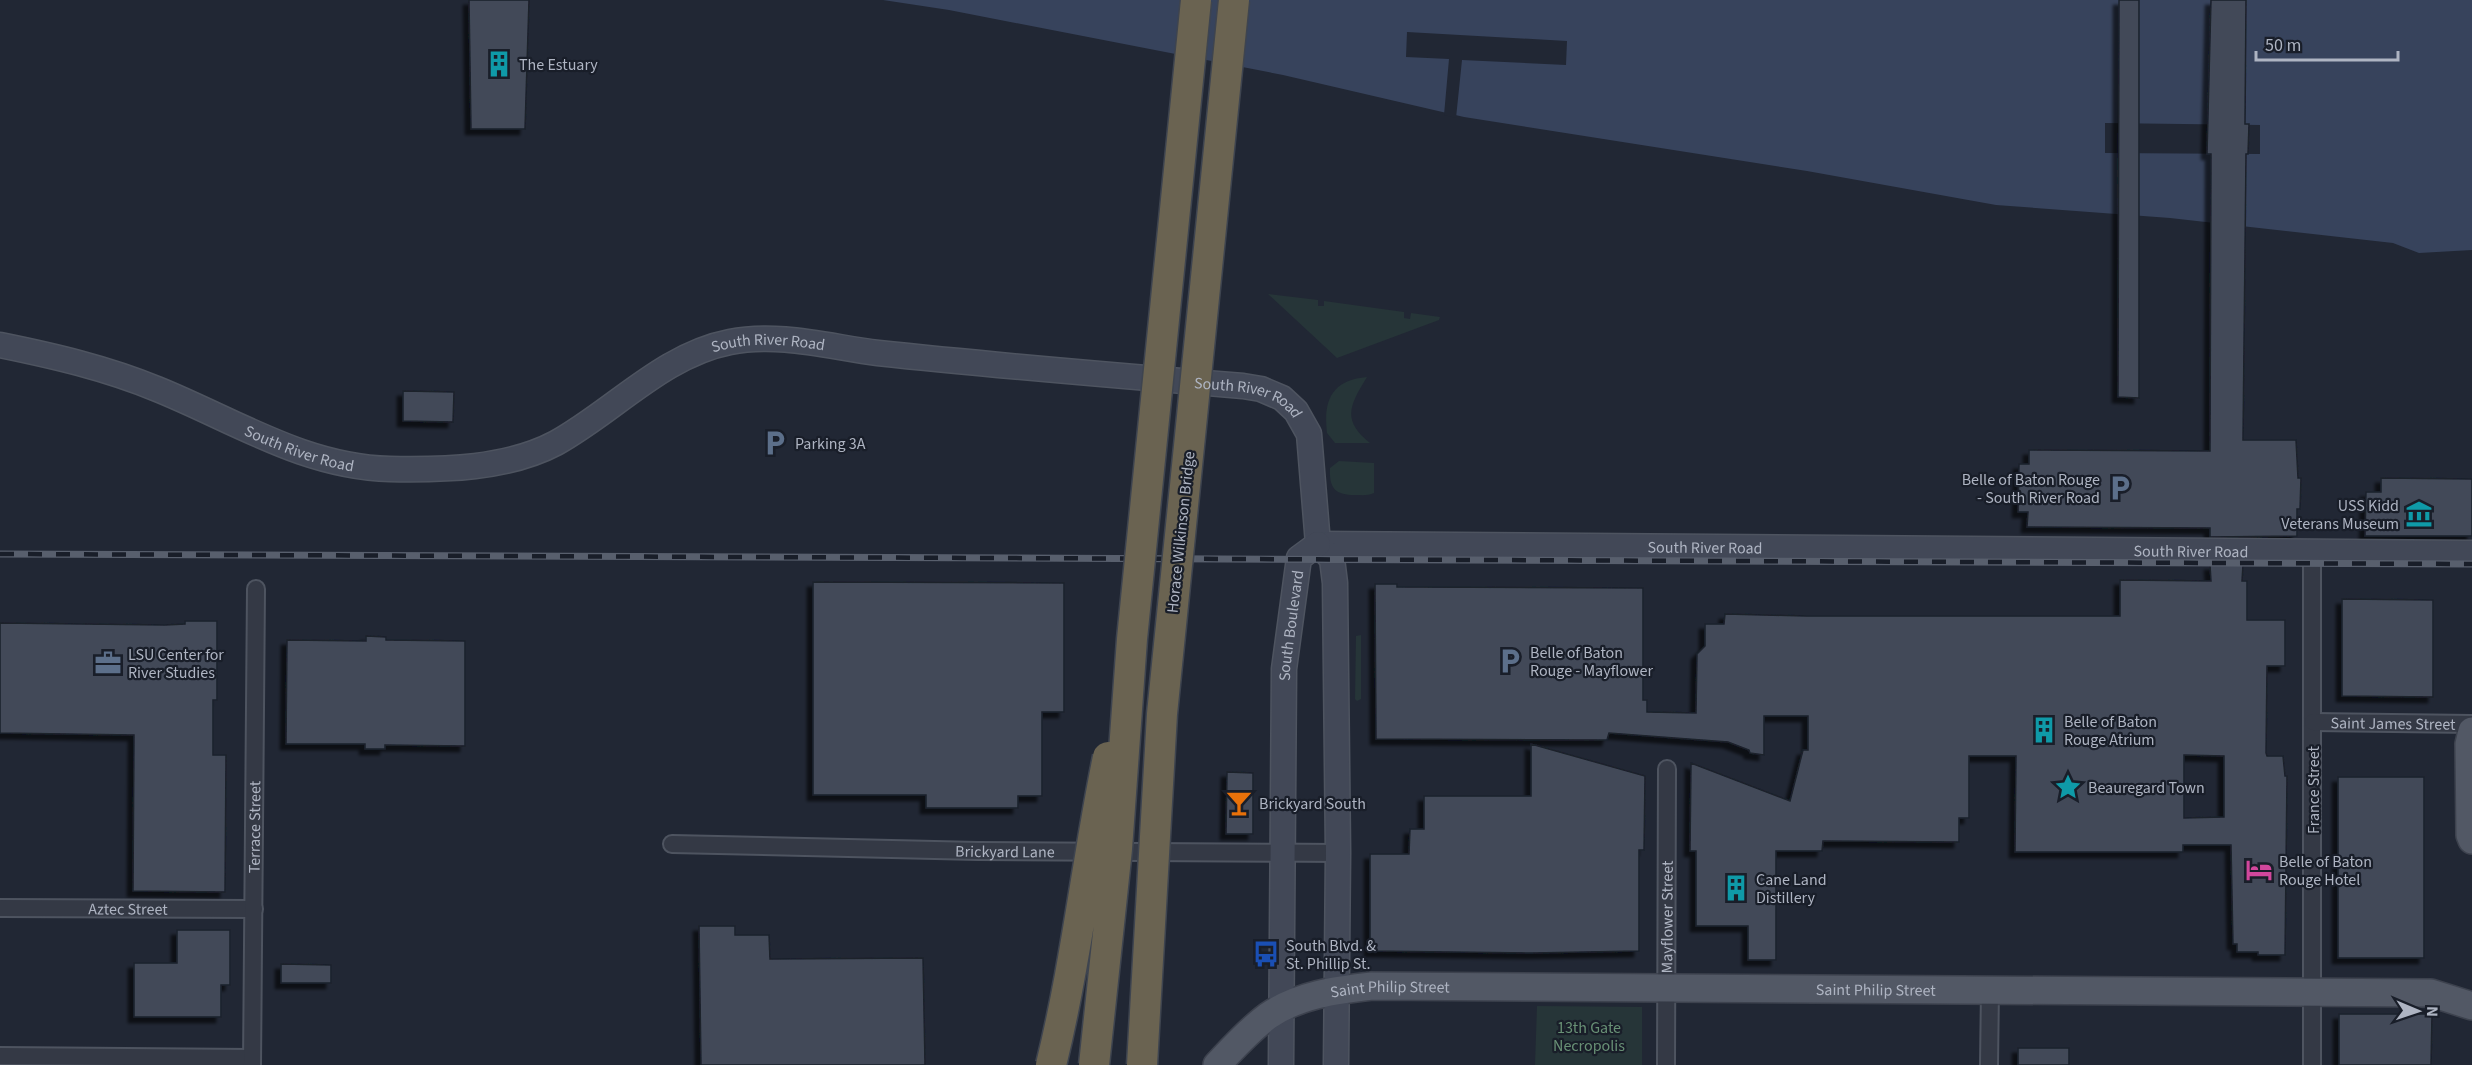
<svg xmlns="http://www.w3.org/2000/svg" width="2472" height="1065" font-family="'Source Sans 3',sans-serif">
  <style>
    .green { fill: #263538 }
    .water { fill: #37435c }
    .pier { fill: #212734 }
    .building { fill: #424a58; stroke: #1b202b; stroke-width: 1.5; fill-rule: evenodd; filter: url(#shadow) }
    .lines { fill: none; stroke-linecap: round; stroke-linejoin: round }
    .street-casing { stroke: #4e5460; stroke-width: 20 }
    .secondary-casing { stroke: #4e5460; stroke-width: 27 }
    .primary-casing { stroke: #3d424e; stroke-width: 30 }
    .street { stroke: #343945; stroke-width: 16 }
    .secondary { stroke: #424857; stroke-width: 24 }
    .primary { stroke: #525865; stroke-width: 27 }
    .rail-casing { stroke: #585f6d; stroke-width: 7 }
    .rail { stroke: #191e29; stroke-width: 4.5; stroke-dasharray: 14; stroke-linecap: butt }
    .highway-bridge-casing { stroke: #3e444f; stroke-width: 33; stroke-linecap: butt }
    .highway-bridge { stroke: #6a6351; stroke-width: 30 }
    .labels { text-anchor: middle; stroke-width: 4.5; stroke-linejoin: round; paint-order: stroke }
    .poi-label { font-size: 16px; fill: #aeb4c2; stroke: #191e29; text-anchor: start }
    .street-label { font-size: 16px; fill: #aeb4c2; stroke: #191e29 }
    .park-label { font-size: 16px; fill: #689075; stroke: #191e29 }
  </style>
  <defs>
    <filter id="shadow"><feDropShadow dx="-5.5" dy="5.5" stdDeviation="1.5" flood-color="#0009"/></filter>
  </defs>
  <rect width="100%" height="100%" fill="#212734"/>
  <path class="green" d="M 1268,294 L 1318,300 L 1318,306 L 1324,306 L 1324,301 L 1404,312 L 1404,318 L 1410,319 L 1411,313 L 1440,317 L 1439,320 L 1337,358 Z
    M 1367,377 C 1350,405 1341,420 1370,443 L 1335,443 L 1327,433 C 1323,400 1332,380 1367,377 Z
    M 1339,461 L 1374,463 L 1374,493 C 1368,496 1361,495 1355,495 C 1335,495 1329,488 1330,468 Z
    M 1361,635 L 1361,699 L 1357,701 L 1355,699 L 1356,636 Z
    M 1537,1006 L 1642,1007 L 1642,1065 L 1535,1065 Z"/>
  <path class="water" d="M 883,0 L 2472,0 L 2472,250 L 2419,253 L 2393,243 L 2170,218 L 1996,205 L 1807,171 L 1464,117 L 1283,75 L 949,10 Z"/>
  <path class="pier" d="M 1407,32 L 1567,41 L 1566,65 L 1462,60 L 1456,118 L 1444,115 L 1449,59 L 1406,57 Z
    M 2105,123 L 2260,125 L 2260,154 L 2105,153 Z"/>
  <path class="building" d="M 469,0 L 529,0 L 525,129 L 471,129 Z
    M 2119,0 L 2139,0 L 2139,398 L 2118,397 Z
    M 2211,0 L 2246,0 L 2245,124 L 2249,124 L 2248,154 L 2246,154 L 2243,440 L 2296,440 L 2298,478 L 2301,478 L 2300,509 L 2297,509 L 2297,536 L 2210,537 L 2210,528 L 2027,527 L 2028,512 L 2018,512 L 2019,464 L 2029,464 L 2029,450 L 2210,451 L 2211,154 L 2207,154 Z
    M 403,391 L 454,392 L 453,422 L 403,421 Z
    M 2381,478 L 2472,479 L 2472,536 L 2365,536 L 2366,492 L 2381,492 Z
    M 2210,565 L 2243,565 L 2242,581 L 2247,581 L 2247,620 L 2285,620 L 2285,666 L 2267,666 L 2266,753 L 2267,756 L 2283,756 L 2285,776 L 2287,776 L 2285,955 L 2258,955 L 2258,952 L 2237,952 L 2237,944 L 2233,944 L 2231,845 L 2183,845 L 2183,852 L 2015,852 L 2016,756 L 1969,756 L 1969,818 L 1959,818 L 1959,842 L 1823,841 L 1822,851 L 1776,851 L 1776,960 L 1748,960 L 1748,926 L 1696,926 L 1696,851 L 1690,851 L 1691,763 L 1790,801 L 1803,750 L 1808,750 L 1808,716 L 1764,716 L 1764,755 L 1750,753 L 1749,750 L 1728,742 L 1609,733 L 1607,740 L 1376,739 L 1375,584 L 1397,584 L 1397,587 L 1643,588 L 1643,700 L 1647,700 L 1647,712 L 1696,713 L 1697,654 L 1705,646 L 1705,624 L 1724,624 L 1725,614 L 1806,616 L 2120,616 L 2120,580 L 2211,581 ZM 2184,755 L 2224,756 L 2224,817 L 2184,818 Z
    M 813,582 L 1064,583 L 1064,712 L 1042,712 L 1042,796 L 1018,796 L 1018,808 L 926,808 L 926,795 L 813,795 Z
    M 2342,599 L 2433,600 L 2433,697 L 2342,696 Z
    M 185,621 L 217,621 L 217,700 L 213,700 L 213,755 L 226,755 L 225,892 L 133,891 L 134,735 L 0,733 L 0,623 L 165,625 L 185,624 Z
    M 366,636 L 386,637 L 386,640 L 465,641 L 465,746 L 385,745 L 385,749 L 365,749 L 365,744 L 286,744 L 287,640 L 366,641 Z
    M 1531,744 L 1645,776 L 1644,850 L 1639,850 L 1639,951 L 1532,953 L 1370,951 L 1370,854 L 1409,854 L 1410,829 L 1424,829 L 1424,796 L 1531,796 Z
    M 1227,772 L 1253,773 L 1253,834 L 1226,834 Z
    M 2338,777 L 2424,777 L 2424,958 L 2338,958 Z
    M 699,926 L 735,926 L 735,935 L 769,935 L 770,959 L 923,958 L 925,1065 L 701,1065 Z
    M 177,930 L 230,930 L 230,985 L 221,985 L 221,1017 L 134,1017 L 134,963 L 177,963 Z
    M 281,964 L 331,965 L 331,983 L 281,983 Z
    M 2339,1014 L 2432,1014 L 2431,1065 L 2339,1065 Z
    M 2018,1048 L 2069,1048 L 2069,1065 L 2018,1065 Z"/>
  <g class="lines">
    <g class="street-casing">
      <g id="street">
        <path d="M 2312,551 L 2312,1065"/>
        <path id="s1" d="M 2313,722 L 2472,724"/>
        <path id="s2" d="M 672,844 L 978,851 L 1338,853"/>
        <path id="s3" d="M 0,908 L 254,909"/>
        <path d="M 0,1056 L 252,1058"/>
        <path id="s4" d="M 252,1065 L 256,589"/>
        <path id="s5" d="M 1666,1065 L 1667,769"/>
        <path d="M 1989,1065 L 1990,989"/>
      </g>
    </g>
    <g class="secondary-casing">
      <g id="secondary">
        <path id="s6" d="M 0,345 C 54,356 106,368 157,389 C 234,420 304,467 390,469 C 444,470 507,469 556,443 C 614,411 663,355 730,342 C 779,332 830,347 878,353 C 999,366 1121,376 1243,386 L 1261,389 L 1282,398 L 1296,411 L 1309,434 L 1318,544"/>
        <path id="s7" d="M 1318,544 L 2472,553"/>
        <path d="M 1318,544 L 1332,559 L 1335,583 L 1338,853 L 1336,1065"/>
        <path id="s8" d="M 1281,1065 L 1284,669 L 1299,558 L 1318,544"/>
      </g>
    </g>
    <g class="primary-casing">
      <g id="primary">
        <path d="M 2472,731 L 2469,744 L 2470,835 L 2472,840"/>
        <path id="s9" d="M 1217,1065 C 1233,1048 1249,1030 1268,1016 C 1298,995 1336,990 1372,986 L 2431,993 L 2472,1006"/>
      </g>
    </g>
    <use href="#street" class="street"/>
    <use href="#secondary" class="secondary"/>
    <use href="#primary" class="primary"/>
    <g class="rail-casing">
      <path id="rail" d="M 0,554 L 2472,564"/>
    </g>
    <use href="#rail" class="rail"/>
    <g class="highway-bridge-casing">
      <path id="highway-bridge" d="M 1051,1065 C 1076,964 1087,859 1108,757
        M 1094,1065 L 1117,849 L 1132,639 L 1196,0
        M 1142,1065 L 1162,714 L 1234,0"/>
    </g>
    <use href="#highway-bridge" class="highway-bridge"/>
  </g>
  <defs>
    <g id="building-bare" transform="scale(2.07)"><path d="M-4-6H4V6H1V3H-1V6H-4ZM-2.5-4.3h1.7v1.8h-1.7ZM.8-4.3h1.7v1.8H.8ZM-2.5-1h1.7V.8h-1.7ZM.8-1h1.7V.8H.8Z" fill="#0f9aa8" stroke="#191e29" stroke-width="2.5" paint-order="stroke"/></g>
    <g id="parking-bare" transform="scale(2.07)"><path d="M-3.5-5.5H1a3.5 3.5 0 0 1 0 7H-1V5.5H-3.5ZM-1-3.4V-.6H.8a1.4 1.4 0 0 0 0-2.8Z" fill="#5c6f8a" stroke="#191e29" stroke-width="2.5" paint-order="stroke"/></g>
    <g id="museum-bare" transform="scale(2.07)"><path d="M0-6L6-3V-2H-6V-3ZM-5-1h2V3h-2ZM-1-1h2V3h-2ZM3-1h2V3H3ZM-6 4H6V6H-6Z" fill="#0f9aa8" stroke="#191e29" stroke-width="2.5" paint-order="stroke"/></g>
    <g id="office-bare" transform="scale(2.07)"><path d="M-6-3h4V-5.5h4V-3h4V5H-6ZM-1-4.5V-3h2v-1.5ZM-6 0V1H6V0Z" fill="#5c6f8a" stroke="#191e29" stroke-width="2.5" paint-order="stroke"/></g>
    <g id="sight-bare" transform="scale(2.07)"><path d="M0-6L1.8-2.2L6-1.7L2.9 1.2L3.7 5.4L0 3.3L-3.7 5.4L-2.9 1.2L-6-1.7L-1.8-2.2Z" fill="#0f9aa8" stroke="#191e29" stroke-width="2.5" paint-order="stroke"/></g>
    <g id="bar-bare" transform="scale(2.07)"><path d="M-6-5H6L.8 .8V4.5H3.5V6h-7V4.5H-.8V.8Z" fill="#e8710a" stroke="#191e29" stroke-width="2.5" paint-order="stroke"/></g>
    <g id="hotel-bare" transform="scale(2.07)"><path d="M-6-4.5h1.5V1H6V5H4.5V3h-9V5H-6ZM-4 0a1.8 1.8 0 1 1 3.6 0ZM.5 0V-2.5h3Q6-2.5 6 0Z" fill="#d1479c" stroke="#191e29" stroke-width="2.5" paint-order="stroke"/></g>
    <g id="bus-bare" transform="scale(2.07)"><path d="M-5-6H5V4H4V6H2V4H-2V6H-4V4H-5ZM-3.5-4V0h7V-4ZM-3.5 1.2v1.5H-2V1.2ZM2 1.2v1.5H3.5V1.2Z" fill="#1a4fb4" stroke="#191e29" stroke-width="2.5" paint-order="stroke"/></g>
  </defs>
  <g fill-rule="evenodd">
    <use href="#building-bare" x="499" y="64"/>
    <use href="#parking-bare" x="775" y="443"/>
    <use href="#parking-bare" x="2120" y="488"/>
    <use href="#museum-bare" x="2419" y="514"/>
    <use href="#parking-bare" x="1510" y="661"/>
    <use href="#office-bare" x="108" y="663"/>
    <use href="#building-bare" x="2044" y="730"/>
    <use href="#sight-bare" x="2068" y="787"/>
    <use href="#bar-bare" x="1239" y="803"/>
    <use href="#hotel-bare" x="2259" y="870"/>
    <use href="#building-bare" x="1736" y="888"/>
    <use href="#bus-bare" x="1266" y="954"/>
  </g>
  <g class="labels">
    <g class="poi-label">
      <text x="519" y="70">The Estuary</text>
      <text x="795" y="449">Parking 3A</text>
      <text x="2100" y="485" text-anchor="end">Belle of Baton Rouge<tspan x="2100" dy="18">- South River Road</tspan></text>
      <text x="2399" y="511" text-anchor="end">USS Kidd<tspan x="2399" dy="18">Veterans Museum</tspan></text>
      <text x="1530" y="658">Belle of Baton<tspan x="1530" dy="18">Rouge - Mayflower</tspan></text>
      <text x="128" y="660">LSU Center for<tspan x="128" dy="18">River Studies</tspan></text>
      <text x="2064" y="727">Belle of Baton<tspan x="2064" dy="18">Rouge Atrium</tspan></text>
      <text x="2088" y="793">Beauregard Town</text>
      <text x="1259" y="809">Brickyard South</text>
      <text x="2279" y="867">Belle of Baton<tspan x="2279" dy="18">Rouge Hotel</tspan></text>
      <text x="1756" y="885">Cane Land<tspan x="1756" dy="18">Distillery</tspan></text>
      <text x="1286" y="951">South Blvd. &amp;<tspan x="1286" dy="18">St. Phillip St.</tspan></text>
    </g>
    <g class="street-label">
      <text dy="6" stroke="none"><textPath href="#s6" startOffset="822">South River Road</textPath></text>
      <text dy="6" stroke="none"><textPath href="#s6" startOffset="1308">South River Road</textPath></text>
      <text dy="6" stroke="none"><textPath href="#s6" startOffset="318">South River Road</textPath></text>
      <text transform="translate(1180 532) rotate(-84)" y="6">Horace Wilkinson Bridge</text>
      <text dy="6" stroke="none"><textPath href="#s7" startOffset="387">South River Road</textPath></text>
      <text dy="6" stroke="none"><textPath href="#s7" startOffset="873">South River Road</textPath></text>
      <text dy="6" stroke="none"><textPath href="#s8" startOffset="440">South Boulevard</textPath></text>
      <text dy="6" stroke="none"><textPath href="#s1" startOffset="80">Saint James Street</textPath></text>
      <text transform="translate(2313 790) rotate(-90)" y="6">France Street</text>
      <text dy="6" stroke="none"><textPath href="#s4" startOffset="238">Terrace Street</textPath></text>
      <text dy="6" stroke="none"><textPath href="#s2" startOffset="333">Brickyard Lane</textPath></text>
      <text dy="6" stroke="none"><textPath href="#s3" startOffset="128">Aztec Street</textPath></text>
      <text dy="6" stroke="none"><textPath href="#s5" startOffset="148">Mayflower Street</textPath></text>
      <text dy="6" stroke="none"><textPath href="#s9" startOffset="684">Saint Philip Street</textPath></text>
      <text dy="6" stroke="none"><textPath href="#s9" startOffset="198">Saint Philip Street</textPath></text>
    </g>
    <g class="park-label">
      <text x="1589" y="1033">13th Gate<tspan x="1589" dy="18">Necropolis</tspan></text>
    </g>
  </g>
  <g transform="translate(2418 1011) rotate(92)" stroke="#191e29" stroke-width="4.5" paint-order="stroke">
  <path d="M0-4.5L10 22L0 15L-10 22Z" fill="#aeb4c2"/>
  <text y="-9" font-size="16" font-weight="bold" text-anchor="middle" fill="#aeb4c2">N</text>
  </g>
  <path d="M2256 51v9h142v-9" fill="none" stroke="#aeb4c2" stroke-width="3"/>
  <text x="2265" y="51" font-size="18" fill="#aeb4c2" stroke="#191e29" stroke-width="4.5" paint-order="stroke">50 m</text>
</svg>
